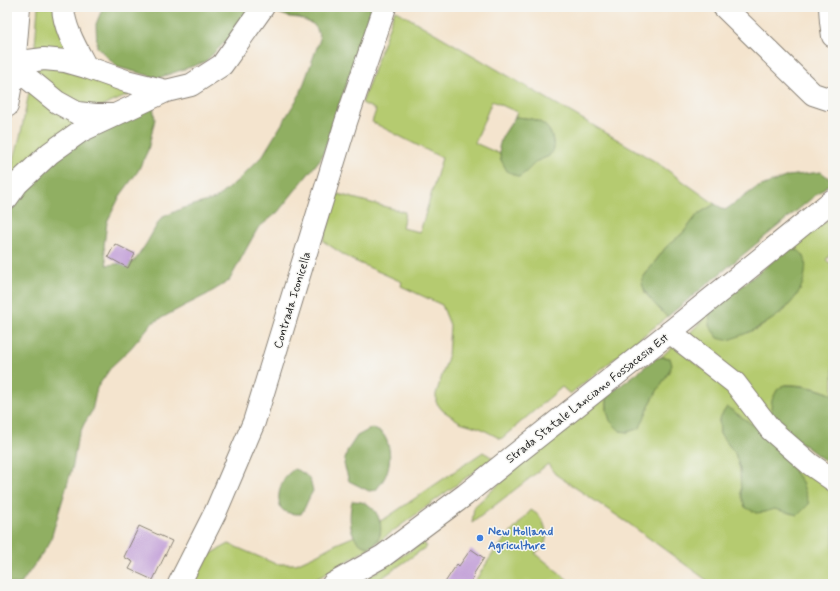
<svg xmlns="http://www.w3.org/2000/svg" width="840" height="591" font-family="Mynerve,sans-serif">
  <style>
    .green { fill: #b5cb6f; stroke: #687446; fill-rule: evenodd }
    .forest { fill: #90af62; stroke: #56663f }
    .building { fill: #be98d5 }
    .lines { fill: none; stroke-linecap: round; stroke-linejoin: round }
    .minor-casing { stroke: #888075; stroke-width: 24 }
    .major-casing { stroke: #888075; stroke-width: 24 }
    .minor { stroke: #fff; stroke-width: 22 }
    .major { stroke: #fff; stroke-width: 22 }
    .shop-dot { fill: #3f7fe0; stroke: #f6f6f2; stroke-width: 1.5 }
    .labels { text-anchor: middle; stroke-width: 3; stroke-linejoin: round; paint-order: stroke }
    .street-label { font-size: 12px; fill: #1c1c1c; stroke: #f6f6f2 }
    .shop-label { font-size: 12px; font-weight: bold; fill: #366cbe; stroke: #f6f6f2; text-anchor: start }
  </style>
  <rect width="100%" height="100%" fill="#f6f6f2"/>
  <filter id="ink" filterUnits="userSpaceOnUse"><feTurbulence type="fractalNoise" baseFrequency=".025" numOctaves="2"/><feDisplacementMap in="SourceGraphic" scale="8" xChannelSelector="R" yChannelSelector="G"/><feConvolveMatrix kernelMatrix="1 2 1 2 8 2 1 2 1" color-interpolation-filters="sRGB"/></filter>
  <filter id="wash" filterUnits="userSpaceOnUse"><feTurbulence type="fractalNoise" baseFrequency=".012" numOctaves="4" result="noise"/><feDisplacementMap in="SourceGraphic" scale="16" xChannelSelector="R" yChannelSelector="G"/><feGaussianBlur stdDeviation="0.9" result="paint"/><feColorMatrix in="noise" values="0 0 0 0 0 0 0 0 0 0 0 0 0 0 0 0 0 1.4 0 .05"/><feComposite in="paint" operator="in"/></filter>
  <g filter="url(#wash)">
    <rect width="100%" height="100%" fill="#f4e4ce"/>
    <path class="green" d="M 38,7 L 57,7 L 72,53 L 45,51 L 35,46 Z
      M 395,10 L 656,162 L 715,204 L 698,214 L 683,233 L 666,247 L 642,279 L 645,293 L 667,317 L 570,394 L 562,387 L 501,439 L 480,428 L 460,422 L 442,410 L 436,402 L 436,394 L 448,357 L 450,325 L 442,305 L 401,286 L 402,282 L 350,259 L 323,241 L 338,194 L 405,212 L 402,228 L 420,232 L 442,158 L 372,122 L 376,110 L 362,103 ZM 492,101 L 517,112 L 515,117 C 528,118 543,119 550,132 C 553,137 553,143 554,148 L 549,156 L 537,161 L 526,172 L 501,160 L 500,154 L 475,143 Z
      M 45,64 L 132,91 L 131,94 L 103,106 L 89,106 L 74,101 L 46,82 L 36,69 Z
      M 30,87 L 79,122 L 9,178 L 21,133 Z
      M 833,216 L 833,250 L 826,260 L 833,265 L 833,395 C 818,388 801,384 784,385 L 775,423 L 688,335 L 710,312 L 756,330 L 765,324 L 785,310 L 798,293 L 791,246 Z
      M 673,346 L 727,387 L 760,430 L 727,407 L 719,419 L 720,434 L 735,453 L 740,469 L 741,494 L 745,507 L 765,512 L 774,509 L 785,511 L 791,467 L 775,445 L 833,488 L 833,584 L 712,584 L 628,523 L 555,474 L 548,464 L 472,523 L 474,507 L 520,465 L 607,396 L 607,411 L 611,421 L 620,431 L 628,432 L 639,428 L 653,398 L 661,383 L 670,370 L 670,358 L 661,357 Z
      M 483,452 L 493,458 L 374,545 C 382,536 381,532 380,521 L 386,518 Z
      M 531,510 C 534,512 537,514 539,516 C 546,523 549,539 543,547 C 541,549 538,551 535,553 L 573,584 L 473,584 L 494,552 Z
      M 355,536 C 358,544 363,546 371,547 L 322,576 L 305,584 L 190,584 L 197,570 L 207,556 L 229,544 L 276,564 L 296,564 L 316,555 L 334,545 Z
      M 424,542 L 426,547 L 373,584 L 357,584 Z"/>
    <path class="forest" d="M 103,7 L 255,7 L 251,16 L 205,62 L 158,78 L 117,67 L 97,47 L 96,24 Z
      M 280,7 L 372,7 L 322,157 L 277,213 L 258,228 L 249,244 L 229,281 L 206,295 L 186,305 L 152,323 L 130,349 L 112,366 L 97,388 L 92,411 L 84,424 L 77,440 L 73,465 L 50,542 L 21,584 L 7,584 L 7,218 L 15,199 L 42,170 L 100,127 L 153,105 L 155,119 L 148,150 L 138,171 L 120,196 L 107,222 L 104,246 L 107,265 L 134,262 L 146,244 L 161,218 L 183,208 L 215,199 L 238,180 L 263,155 L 300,94 L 320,39 L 317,29 L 313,24 L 299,18 L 289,17 L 278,13 Z
      M 515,117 C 528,118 543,119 550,132 C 553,137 553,144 554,148 L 549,156 L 537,161 L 526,172 L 519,177 L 507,171 L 501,160 L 499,147 L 502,137 Z
      M 821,172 L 833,181 L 667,317 C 658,307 641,293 642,279 L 666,247 L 683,233 L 698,214 L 715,204 L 725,210 L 756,188 L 788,176 Z
      M 791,246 C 805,254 807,257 805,273 C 802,303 768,325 742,335 C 738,336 732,340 727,340 C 724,340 721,339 718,338 L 709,326 L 710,312 Z
      M 661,357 L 670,358 L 672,365 C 668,375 661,384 656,393 C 649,404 645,417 640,428 L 628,432 L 620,431 L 610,421 L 607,411 L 607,396 L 655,359 Z
      M 784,385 C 801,385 817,388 833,395 L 833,467 L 775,423 L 771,408 L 772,400 L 777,390 Z
      M 727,407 L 760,430 L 775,445 L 802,482 L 809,504 L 798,515 L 774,509 L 765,512 L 756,513 L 745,507 L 741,494 L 740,469 L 735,453 L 720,434 L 719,419 Z
      M 372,428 C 375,430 380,431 383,434 C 392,446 391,464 385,477 C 383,481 379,486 376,490 L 369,491 L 349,481 L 344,464 L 347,451 L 357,436 Z
      M 294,469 C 306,473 311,478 313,491 C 308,498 306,507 301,514 C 295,514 285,514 281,508 C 276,498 280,483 287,475 C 289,473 292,471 294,469 Z
      M 352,501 C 358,501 365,502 370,506 C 383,516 385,538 371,547 C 368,547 364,546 362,545 C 348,536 349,514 352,501 Z"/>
    <g id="blocks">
      <path class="building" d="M 115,244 L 135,254 L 128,268 L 108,257 Z
        M 139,526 L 172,541 L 153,580 L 129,569 L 133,562 L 124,557 Z
        M 471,549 L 484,558 L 473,575 L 474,576 L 469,584 L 444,584 L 457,564 L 459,566 Z"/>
    </g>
  </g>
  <g filter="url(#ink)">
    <use href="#blocks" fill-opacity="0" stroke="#888075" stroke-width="1"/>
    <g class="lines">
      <g class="minor-casing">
        <path id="minor" d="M 63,7 C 64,28 76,48 86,67
          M 724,7 L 813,94 L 828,99 L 833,98
          M 830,7 L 831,22 L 833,36
          M 112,115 L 96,115 L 77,113 L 57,102 L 14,67 L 28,61 L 44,59 L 65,61 L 86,67 L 126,81 L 166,91
          M 7,198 L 17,184 L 50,153 L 81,131 L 166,91 L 191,85 L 222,65 L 263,7
          M 670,332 L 735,383 L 771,430 L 810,464 L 833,480
          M 179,584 L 216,511 L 254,422 L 346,122 L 385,7"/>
      </g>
      <g class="major-casing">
        <path id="major" d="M 7,106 L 14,67 L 19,7
          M 333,584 L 383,556 L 465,495 L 512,457 L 670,332 L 833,200"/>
      </g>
      <use href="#minor" class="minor"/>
      <use href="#major" class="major"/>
    </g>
  </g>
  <circle class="shop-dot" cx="480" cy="538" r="4"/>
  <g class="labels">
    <g class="street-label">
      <text transform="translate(292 300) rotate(-73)" y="4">Contrada Iconicella</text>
      <text transform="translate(587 398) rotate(-38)" y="4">Strada Statale Lanciano Fossacesia Est</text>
    </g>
    <g class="shop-label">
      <text x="488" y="535">New Holland<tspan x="488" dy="14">Agriculture</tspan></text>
    </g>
  </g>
  <rect width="840" height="591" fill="none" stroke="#f6f6f2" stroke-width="24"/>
</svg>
